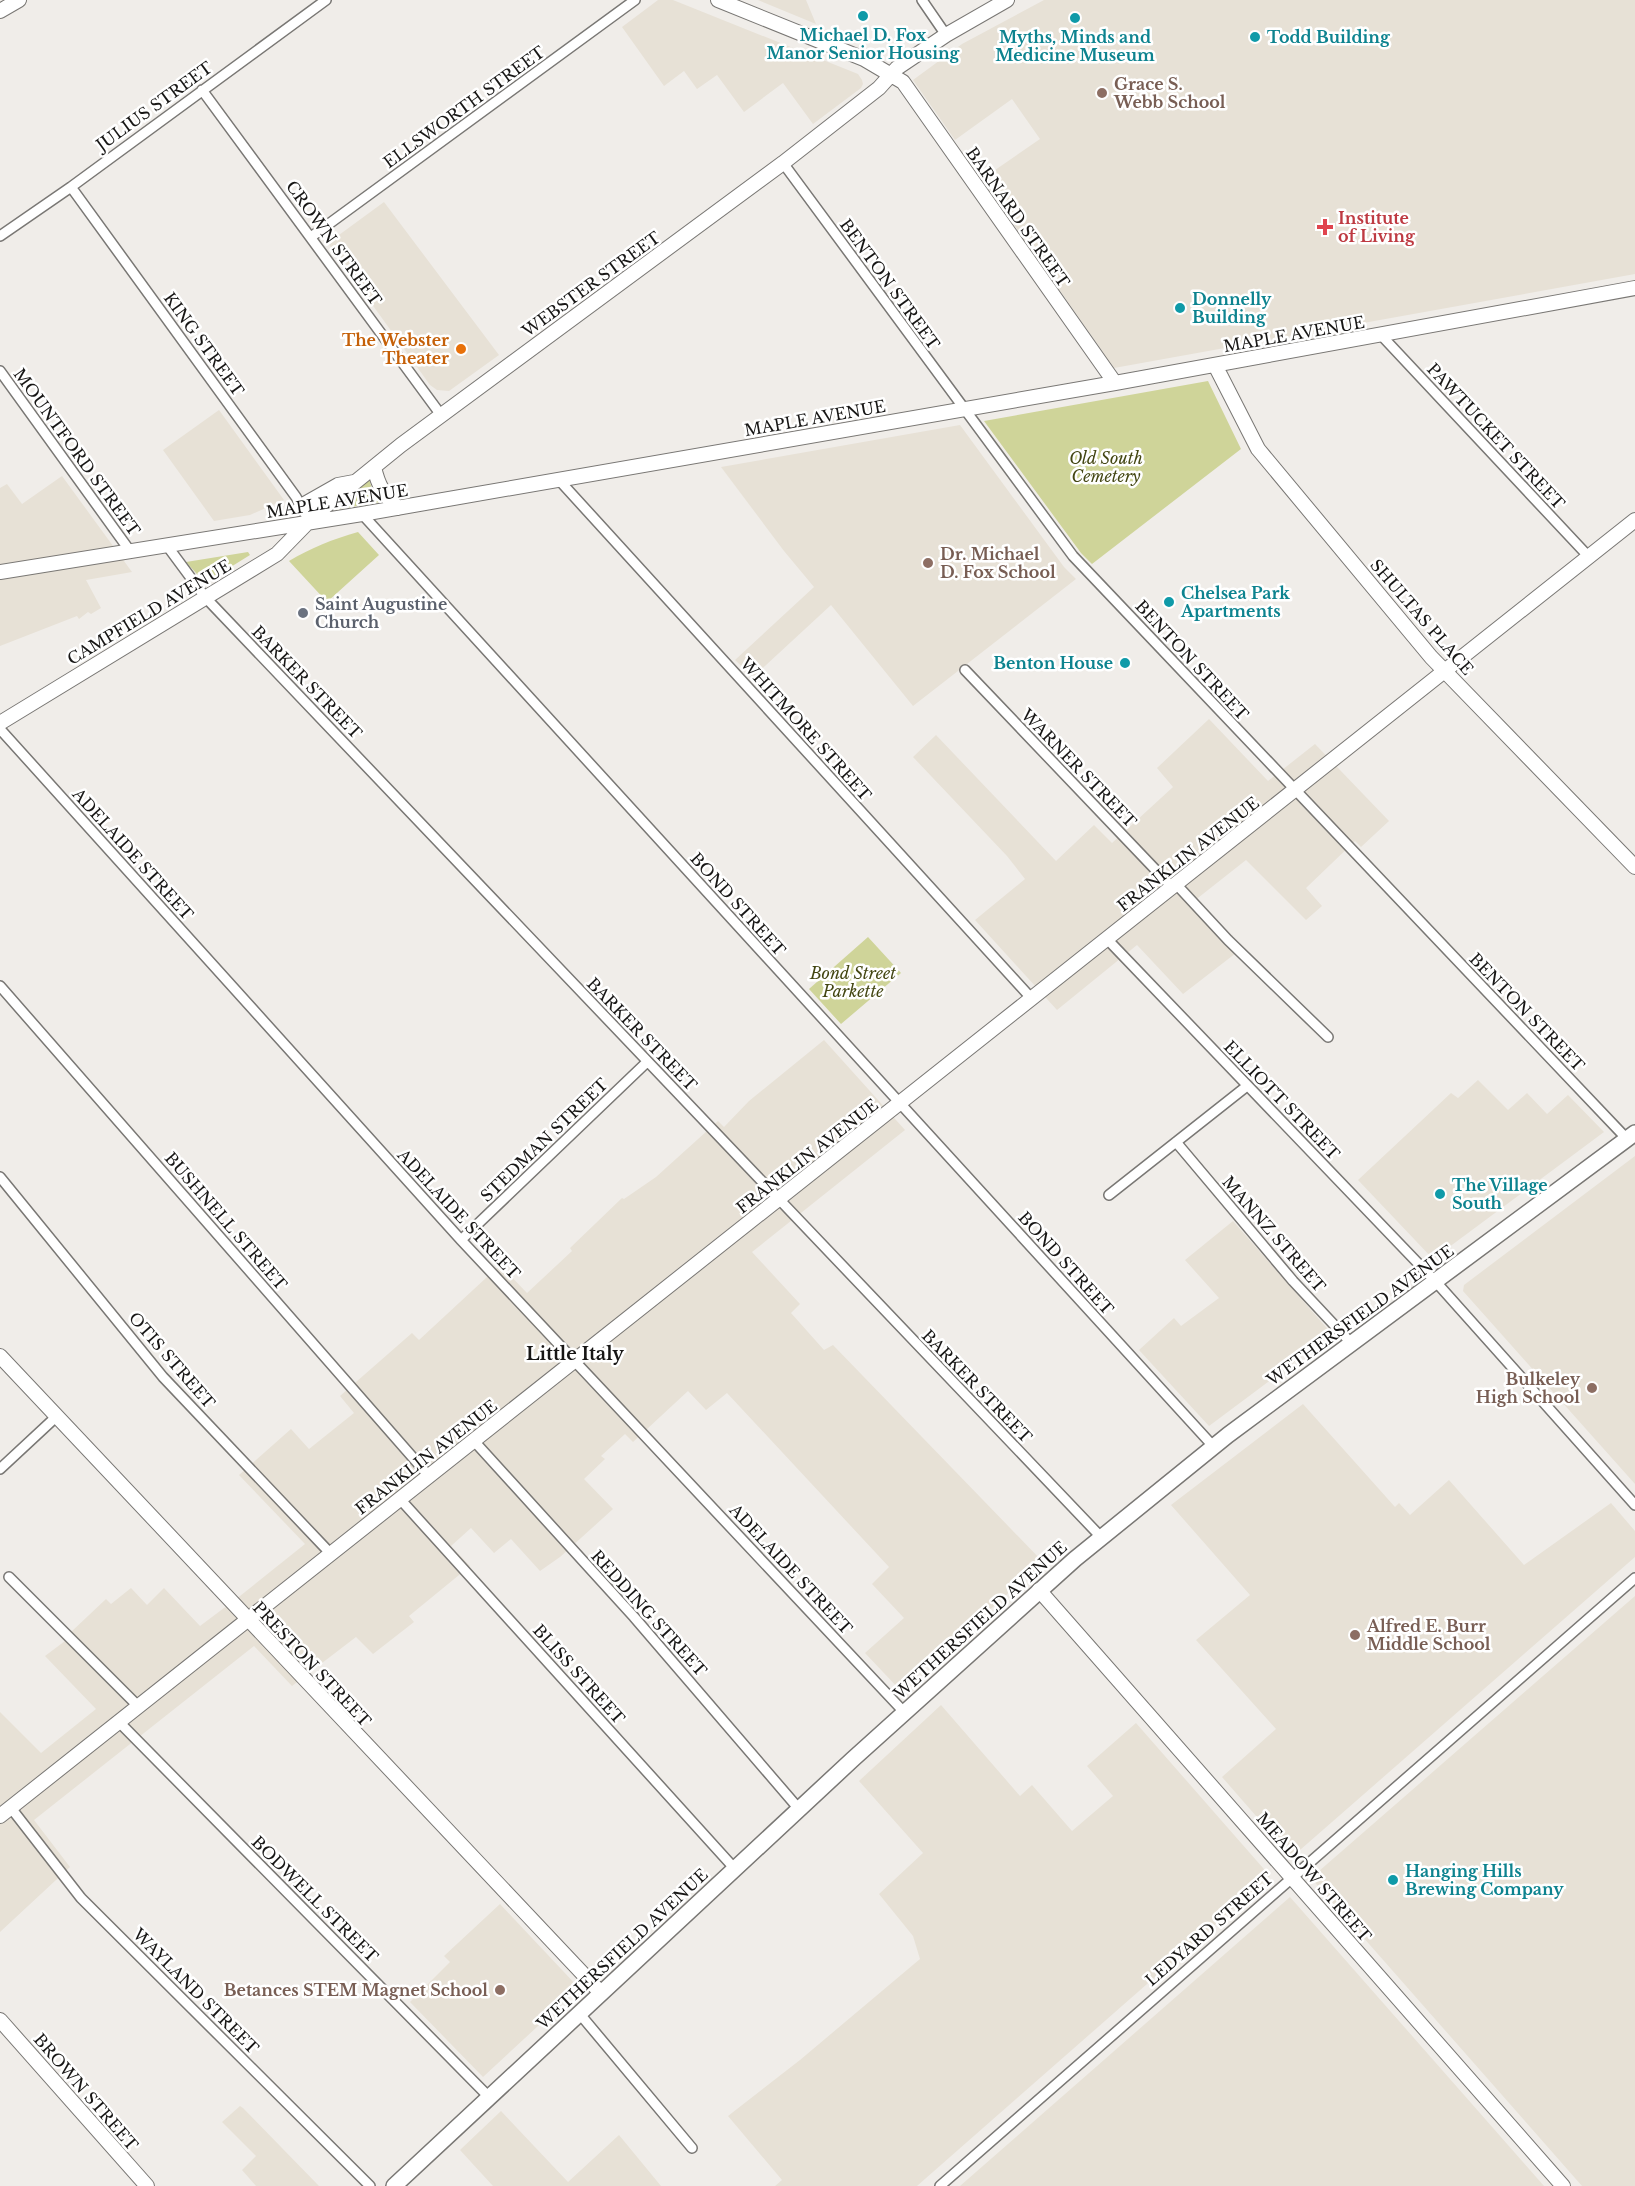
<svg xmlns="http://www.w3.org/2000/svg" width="1635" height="2186" font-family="'Libre Baskerville',serif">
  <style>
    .built { fill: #e7e1d6 }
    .green { fill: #cfd499 }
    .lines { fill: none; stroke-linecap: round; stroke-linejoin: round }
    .street-casing { stroke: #797774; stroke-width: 12 }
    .secondary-casing { stroke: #797774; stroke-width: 16 }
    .primary-casing { stroke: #797774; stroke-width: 18 }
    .street { stroke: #fff; stroke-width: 9 }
    .secondary { stroke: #fff; stroke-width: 14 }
    .primary { stroke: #fff; stroke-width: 15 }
    .culture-dot { fill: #0f9aa8; stroke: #fff; stroke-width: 2 }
    .education-dot { fill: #8d6e63; stroke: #fff; stroke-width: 2 }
    .health-dot { fill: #e0444e; stroke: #fff; stroke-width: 2 }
    .food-dot { fill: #e8710a; stroke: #fff; stroke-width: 2 }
    .worship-dot { fill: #6b7280; stroke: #fff; stroke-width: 2 }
    .labels { text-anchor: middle; stroke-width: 5; stroke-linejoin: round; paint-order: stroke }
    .culture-label { font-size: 16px; font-weight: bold; fill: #0d838f; stroke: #fff; text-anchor: start }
    .education-label { font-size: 16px; font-weight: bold; fill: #785e54; stroke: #fff; text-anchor: start }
    .street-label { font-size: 16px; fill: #171615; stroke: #fff }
    .health-label { font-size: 16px; font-weight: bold; fill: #be3a42; stroke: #fff; text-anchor: start }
    .food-label { font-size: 16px; font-weight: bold; fill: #c56008; stroke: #fff; text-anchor: end }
    .park-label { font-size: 16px; font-style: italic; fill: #434612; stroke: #fff }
    .worship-label { font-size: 16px; font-weight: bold; fill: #5b616d; stroke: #fff; text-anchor: start }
    .neighbourhood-label { font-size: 18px; font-weight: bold; fill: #171615; stroke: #fff }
  </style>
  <rect width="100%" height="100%" fill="#f0ede9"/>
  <path class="built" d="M 658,0 L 673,0 L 858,74 L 862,80 L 863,84 L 861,88 L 813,124 L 783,83 L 744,112 L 717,75 L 697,89 L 684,71 L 664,86 L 622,27 Z
    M 758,0 L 806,0 L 816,24 Z
    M 1044,0 L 1635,0 L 1635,274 L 1114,368 L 982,179 L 1040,139 L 1012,99 L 955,140 L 913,80 L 962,44 Z
    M 384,202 L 499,355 L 449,391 L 437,390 L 430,385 L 328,243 Z
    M 219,410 L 284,500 L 250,515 L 214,521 L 163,450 Z
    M 960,425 L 1064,567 L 1076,579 L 913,706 L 831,605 L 753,677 L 735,660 L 814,587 L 784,551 L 721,467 Z
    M 62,476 L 132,572 L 86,580 L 101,608 L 91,614 L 88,612 L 79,619 L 77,616 L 0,646 L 0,488 L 7,484 L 22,504 Z
    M 1209,719 L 1268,781 L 1315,744 L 1389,821 L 1361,847 L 1355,841 L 1306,888 L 1322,906 L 1306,920 L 1246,860 L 1189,905 L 1236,953 L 1183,994 L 1137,945 L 1057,1010 L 975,920 L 1025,879 L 1007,856 L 913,757 L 936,735 L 1056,861 L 1094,825 L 1112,843 L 1173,787 L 1157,768 Z
    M 824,1040 L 905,1130 L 752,1252 L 800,1304 L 791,1313 L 824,1350 L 833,1345 L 1043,1562 L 900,1690 L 865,1653 L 904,1618 L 872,1584 L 889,1567 L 727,1393 L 706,1410 L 688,1391 L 633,1442 L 625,1434 L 601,1456 L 605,1459 L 584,1479 L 613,1509 L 560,1557 L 540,1571 L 511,1539 L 494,1553 L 471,1528 L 451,1546 L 470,1566 L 409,1616 L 414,1622 L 373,1654 L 356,1637 L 292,1686 L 254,1646 L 34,1820 L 70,1867 L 0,1932 L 0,1712 L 41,1753 L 96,1709 L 45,1656 L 73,1635 L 71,1632 L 106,1599 L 111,1604 L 131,1588 L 147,1605 L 164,1588 L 200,1626 L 240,1596 L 305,1544 L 239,1475 L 291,1429 L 309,1449 L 354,1413 L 340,1396 L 412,1333 L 419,1340 L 500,1265 L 527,1293 L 572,1251 L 570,1248 L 622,1198 L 624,1199 L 656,1177 L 718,1121 L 724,1127 L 749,1101 Z
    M 1478,1080 L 1508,1110 L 1527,1093 L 1547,1114 L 1568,1095 L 1604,1132 L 1433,1259 L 1358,1180 L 1451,1093 L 1458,1098 Z
    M 1635,1156 L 1635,1484 L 1463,1291 L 1464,1285 Z
    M 1233,1221 L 1332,1334 L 1209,1426 L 1139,1350 L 1174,1318 L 1181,1326 L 1219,1298 L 1185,1260 Z
    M 1303,1404 L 1395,1507 L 1399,1503 L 1410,1515 L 1449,1480 L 1524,1565 L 1611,1503 L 1635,1531 L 1635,1557 L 1292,1857 L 1222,1777 L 1276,1729 L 1196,1640 L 1250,1595 L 1171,1505 Z
    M 1635,1596 L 1635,2186 L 1582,2186 L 1311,1878 Z
    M 941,1705 L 1020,1796 L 1032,1785 L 1072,1831 L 1113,1796 L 1087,1766 L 1136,1723 L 1270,1876 L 917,2186 L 775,2186 L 782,2180 L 728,2116 L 800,2060 L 920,1959 L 913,1936 L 879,1894 L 923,1853 L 859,1781 Z
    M 1290,1897 L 1544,2186 L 960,2186 Z
    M 500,1904 L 579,1988 L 483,2077 L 410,2002 L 450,1962 L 444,1956 Z
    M 240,2106 L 243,2108 L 319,2186 L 256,2186 L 242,2170 L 256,2156 L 222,2122 Z
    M 501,2111 L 568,2182 L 619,2135 L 661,2186 L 493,2186 L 460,2150 Z"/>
  <path class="green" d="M 1208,381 L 1241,449 L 1092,564 L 1081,553 L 984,421 Z
    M 369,479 L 373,492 L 380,502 L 334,510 L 333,508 Z
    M 358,532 L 379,555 L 327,602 L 289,561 C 311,548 333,539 358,532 Z
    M 248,552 L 250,555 L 205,583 L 186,562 Z
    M 868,937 L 901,973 L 841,1024 L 809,989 Z"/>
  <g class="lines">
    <g class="street-casing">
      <path id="street" d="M 922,0 L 946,35
        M 202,90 L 441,415
        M 783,163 L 1073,556 L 1627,1139
        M 71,187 L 296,497 L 309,521
        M 0,236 L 71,187 L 326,0
        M 311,237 L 635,0
        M 1381,335 L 1589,557
        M 0,371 L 130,551
        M 559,480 L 1032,999
        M 362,514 L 1213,1446
        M 168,547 L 205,597 L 1101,1537
        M 965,670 L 1172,887
        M 0,729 L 461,1240 L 904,1712
        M 1176,884 L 1228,940 L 1328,1037
        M 1107,939 L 1436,1282 L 1635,1505
        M 0,986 L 429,1476
        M 1176,1142 L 1293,1281 L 1352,1344
        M 0,1177 L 163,1377 L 331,1554
        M 1109,1195 L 1247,1086
        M 461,1240 L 647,1062
        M 474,1441 L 634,1617 L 799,1809
        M 0,1469 L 57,1416
        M 400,1499 L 735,1869
        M 9,1577 L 139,1707
        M 119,1722 L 489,2097
        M 11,1808 L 81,1898 L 370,2186
        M 579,2013 L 692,2148
        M 940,2186 L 1635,1578"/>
    </g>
    <g class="secondary-casing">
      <path id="secondary" d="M 718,0 L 864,59 L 903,82 L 1115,383
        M 0,11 L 19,0
        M 1215,365 L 1258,449 L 1431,657 L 1635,867
        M 374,467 C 378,485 384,496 398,508
        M 301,506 L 338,485 L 354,482
        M 0,572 L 362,514 L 1115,383 L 1635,288
        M 0,723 L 277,554 L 316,514 L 401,445 L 783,163 L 879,88 L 897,68 L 946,35 L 1007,0
        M 0,1356 L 601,1993
        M 1039,1590 L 1563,2186
        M 0,1816 L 1635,520
        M 0,2020 L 147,2186"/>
    </g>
    <g class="primary-casing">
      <path id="primary" d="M 394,2186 L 853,1759 L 1075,1559 L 1228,1435 L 1635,1133"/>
    </g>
    <use href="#street" class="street"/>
    <use href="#secondary" class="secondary"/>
    <use href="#primary" class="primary"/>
  </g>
  <g class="culture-dot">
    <circle cx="863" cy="16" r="6"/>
    <circle cx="1075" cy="18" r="6"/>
    <circle cx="1255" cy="37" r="6"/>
    <circle cx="1180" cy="308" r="6"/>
    <circle cx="1169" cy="602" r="6"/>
    <circle cx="1125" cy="663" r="6"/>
    <circle cx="1440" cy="1194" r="6"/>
    <circle cx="1393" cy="1880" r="6"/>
  </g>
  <g class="education-dot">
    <circle cx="1102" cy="93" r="6"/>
    <circle cx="928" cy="563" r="6"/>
    <circle cx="1592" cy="1388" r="6"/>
    <circle cx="1355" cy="1635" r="6"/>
    <circle cx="500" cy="1990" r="6"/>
  </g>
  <path class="health-dot" d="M1322 218h6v6h6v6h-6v6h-6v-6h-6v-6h6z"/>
  <circle class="food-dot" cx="461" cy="349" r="6"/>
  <circle class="worship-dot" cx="303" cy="613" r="6"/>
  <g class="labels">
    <g class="culture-label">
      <text x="863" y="41" text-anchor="middle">Michael D. Fox<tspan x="863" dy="18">Manor Senior Housing</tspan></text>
      <text x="1075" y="43" text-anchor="middle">Myths, Minds and<tspan x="1075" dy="18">Medicine Museum</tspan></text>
      <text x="1267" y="43">Todd Building</text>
      <text x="1192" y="305">Donnelly<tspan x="1192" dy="18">Building</tspan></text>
      <text x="1181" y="599">Chelsea Park<tspan x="1181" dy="18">Apartments</tspan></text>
      <text x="1113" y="669" text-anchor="end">Benton House</text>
      <text x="1452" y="1191">The Village<tspan x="1452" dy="18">South</tspan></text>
      <text x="1405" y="1877">Hanging Hills<tspan x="1405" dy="18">Brewing Company</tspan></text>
    </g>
    <g class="education-label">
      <text x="1114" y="90">Grace S.<tspan x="1114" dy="18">Webb School</tspan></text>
      <text x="940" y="560">Dr. Michael<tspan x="940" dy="18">D. Fox School</tspan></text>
      <text x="1580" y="1385" text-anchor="end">Bulkeley<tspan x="1580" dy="18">High School</tspan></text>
      <text x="1367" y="1632">Alfred E. Burr<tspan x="1367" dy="18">Middle School</tspan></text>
      <text x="488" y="1996" text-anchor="end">Betances STEM Magnet School</text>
    </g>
    <g class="street-label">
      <text transform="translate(154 106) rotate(-36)" y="6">JULIUS STREET</text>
      <text transform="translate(464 107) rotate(-36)" y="6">ELLSWORTH STREET</text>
      <text transform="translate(1018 217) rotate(55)" y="6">BARNARD STREET</text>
      <text transform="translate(334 243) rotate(54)" y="6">CROWN STREET</text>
      <text transform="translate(591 284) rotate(-36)" y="6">WEBSTER STREET</text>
      <text transform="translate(890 284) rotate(54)" y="6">BENTON STREET</text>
      <text transform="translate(1294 334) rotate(-10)" y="6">MAPLE AVENUE</text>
      <text transform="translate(204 344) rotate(54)" y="6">KING STREET</text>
      <text transform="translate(815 418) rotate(-10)" y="6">MAPLE AVENUE</text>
      <text transform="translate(1496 436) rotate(47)" y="6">PAWTUCKET STREET</text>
      <text transform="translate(77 452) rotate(54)" y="6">MOUNTFORD STREET</text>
      <text transform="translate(337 501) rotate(-9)" y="6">MAPLE AVENUE</text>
      <text transform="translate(149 612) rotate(-31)" y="6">CAMPFIELD AVENUE</text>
      <text transform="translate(1422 617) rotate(49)" y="6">SHULTAS PLACE</text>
      <text transform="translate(1192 660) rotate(47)" y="6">BENTON STREET</text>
      <text transform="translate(307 682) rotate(46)" y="6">BARKER STREET</text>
      <text transform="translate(806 729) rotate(48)" y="6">WHITMORE STREET</text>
      <text transform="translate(1079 768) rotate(46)" y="6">WARNER STREET</text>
      <text transform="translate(133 854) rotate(48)" y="6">ADELAIDE STREET</text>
      <text transform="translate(1188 854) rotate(-38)" y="6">FRANKLIN AVENUE</text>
      <text transform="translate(738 904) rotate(48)" y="6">BOND STREET</text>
      <text transform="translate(1527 1012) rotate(46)" y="6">BENTON STREET</text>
      <text transform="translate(642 1034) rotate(46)" y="6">BARKER STREET</text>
      <text transform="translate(1282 1100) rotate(46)" y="6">ELLIOTT STREET</text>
      <text transform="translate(544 1140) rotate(-44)" y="6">STEDMAN STREET</text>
      <text transform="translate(807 1156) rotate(-38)" y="6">FRANKLIN AVENUE</text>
      <text transform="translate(459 1214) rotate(47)" y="6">ADELAIDE STREET</text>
      <text transform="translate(226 1221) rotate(49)" y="6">BUSHNELL STREET</text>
      <text transform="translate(1274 1234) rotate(49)" y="6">MANNZ STREET</text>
      <text transform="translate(1066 1263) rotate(48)" y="6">BOND STREET</text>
      <text transform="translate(1360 1315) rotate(-36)" y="6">WETHERSFIELD AVENUE</text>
      <text transform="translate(172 1360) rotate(49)" y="6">OTIS STREET</text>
      <text transform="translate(977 1386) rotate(46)" y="6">BARKER STREET</text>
      <text transform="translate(426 1457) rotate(-38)" y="6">FRANKLIN AVENUE</text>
      <text transform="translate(791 1569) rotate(47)" y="6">ADELAIDE STREET</text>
      <text transform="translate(649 1613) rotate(48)" y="6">REDDING STREET</text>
      <text transform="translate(980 1620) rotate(-42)" y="6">WETHERSFIELD AVENUE</text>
      <text transform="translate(312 1664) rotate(47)" y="6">PRESTON STREET</text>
      <text transform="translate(579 1674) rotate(48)" y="6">BLISS STREET</text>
      <text transform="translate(1314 1877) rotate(49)" y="6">MEADOW STREET</text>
      <text transform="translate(315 1899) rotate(45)" y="6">BODWELL STREET</text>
      <text transform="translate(1209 1929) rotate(-41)" y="6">LEDYARD STREET</text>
      <text transform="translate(622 1949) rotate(-43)" y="6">WETHERSFIELD AVENUE</text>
      <text transform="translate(196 1991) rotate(45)" y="6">WAYLAND STREET</text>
      <text transform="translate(86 2092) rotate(49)" y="6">BROWN STREET</text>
    </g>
    <g class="health-label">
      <text x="1338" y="224">Institute<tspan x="1338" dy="18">of Living</tspan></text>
    </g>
    <g class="food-label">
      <text x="449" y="346">The Webster<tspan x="449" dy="18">Theater</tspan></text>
    </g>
    <g class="park-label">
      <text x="1106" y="464">Old South<tspan x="1106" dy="18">Cemetery</tspan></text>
      <text x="853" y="979">Bond Street<tspan x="853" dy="18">Parkette</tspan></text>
    </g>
    <g class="worship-label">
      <text x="315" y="610">Saint Augustine<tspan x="315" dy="18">Church</tspan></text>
    </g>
    <g class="neighbourhood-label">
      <text x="575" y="1360">Little Italy</text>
    </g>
  </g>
</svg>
